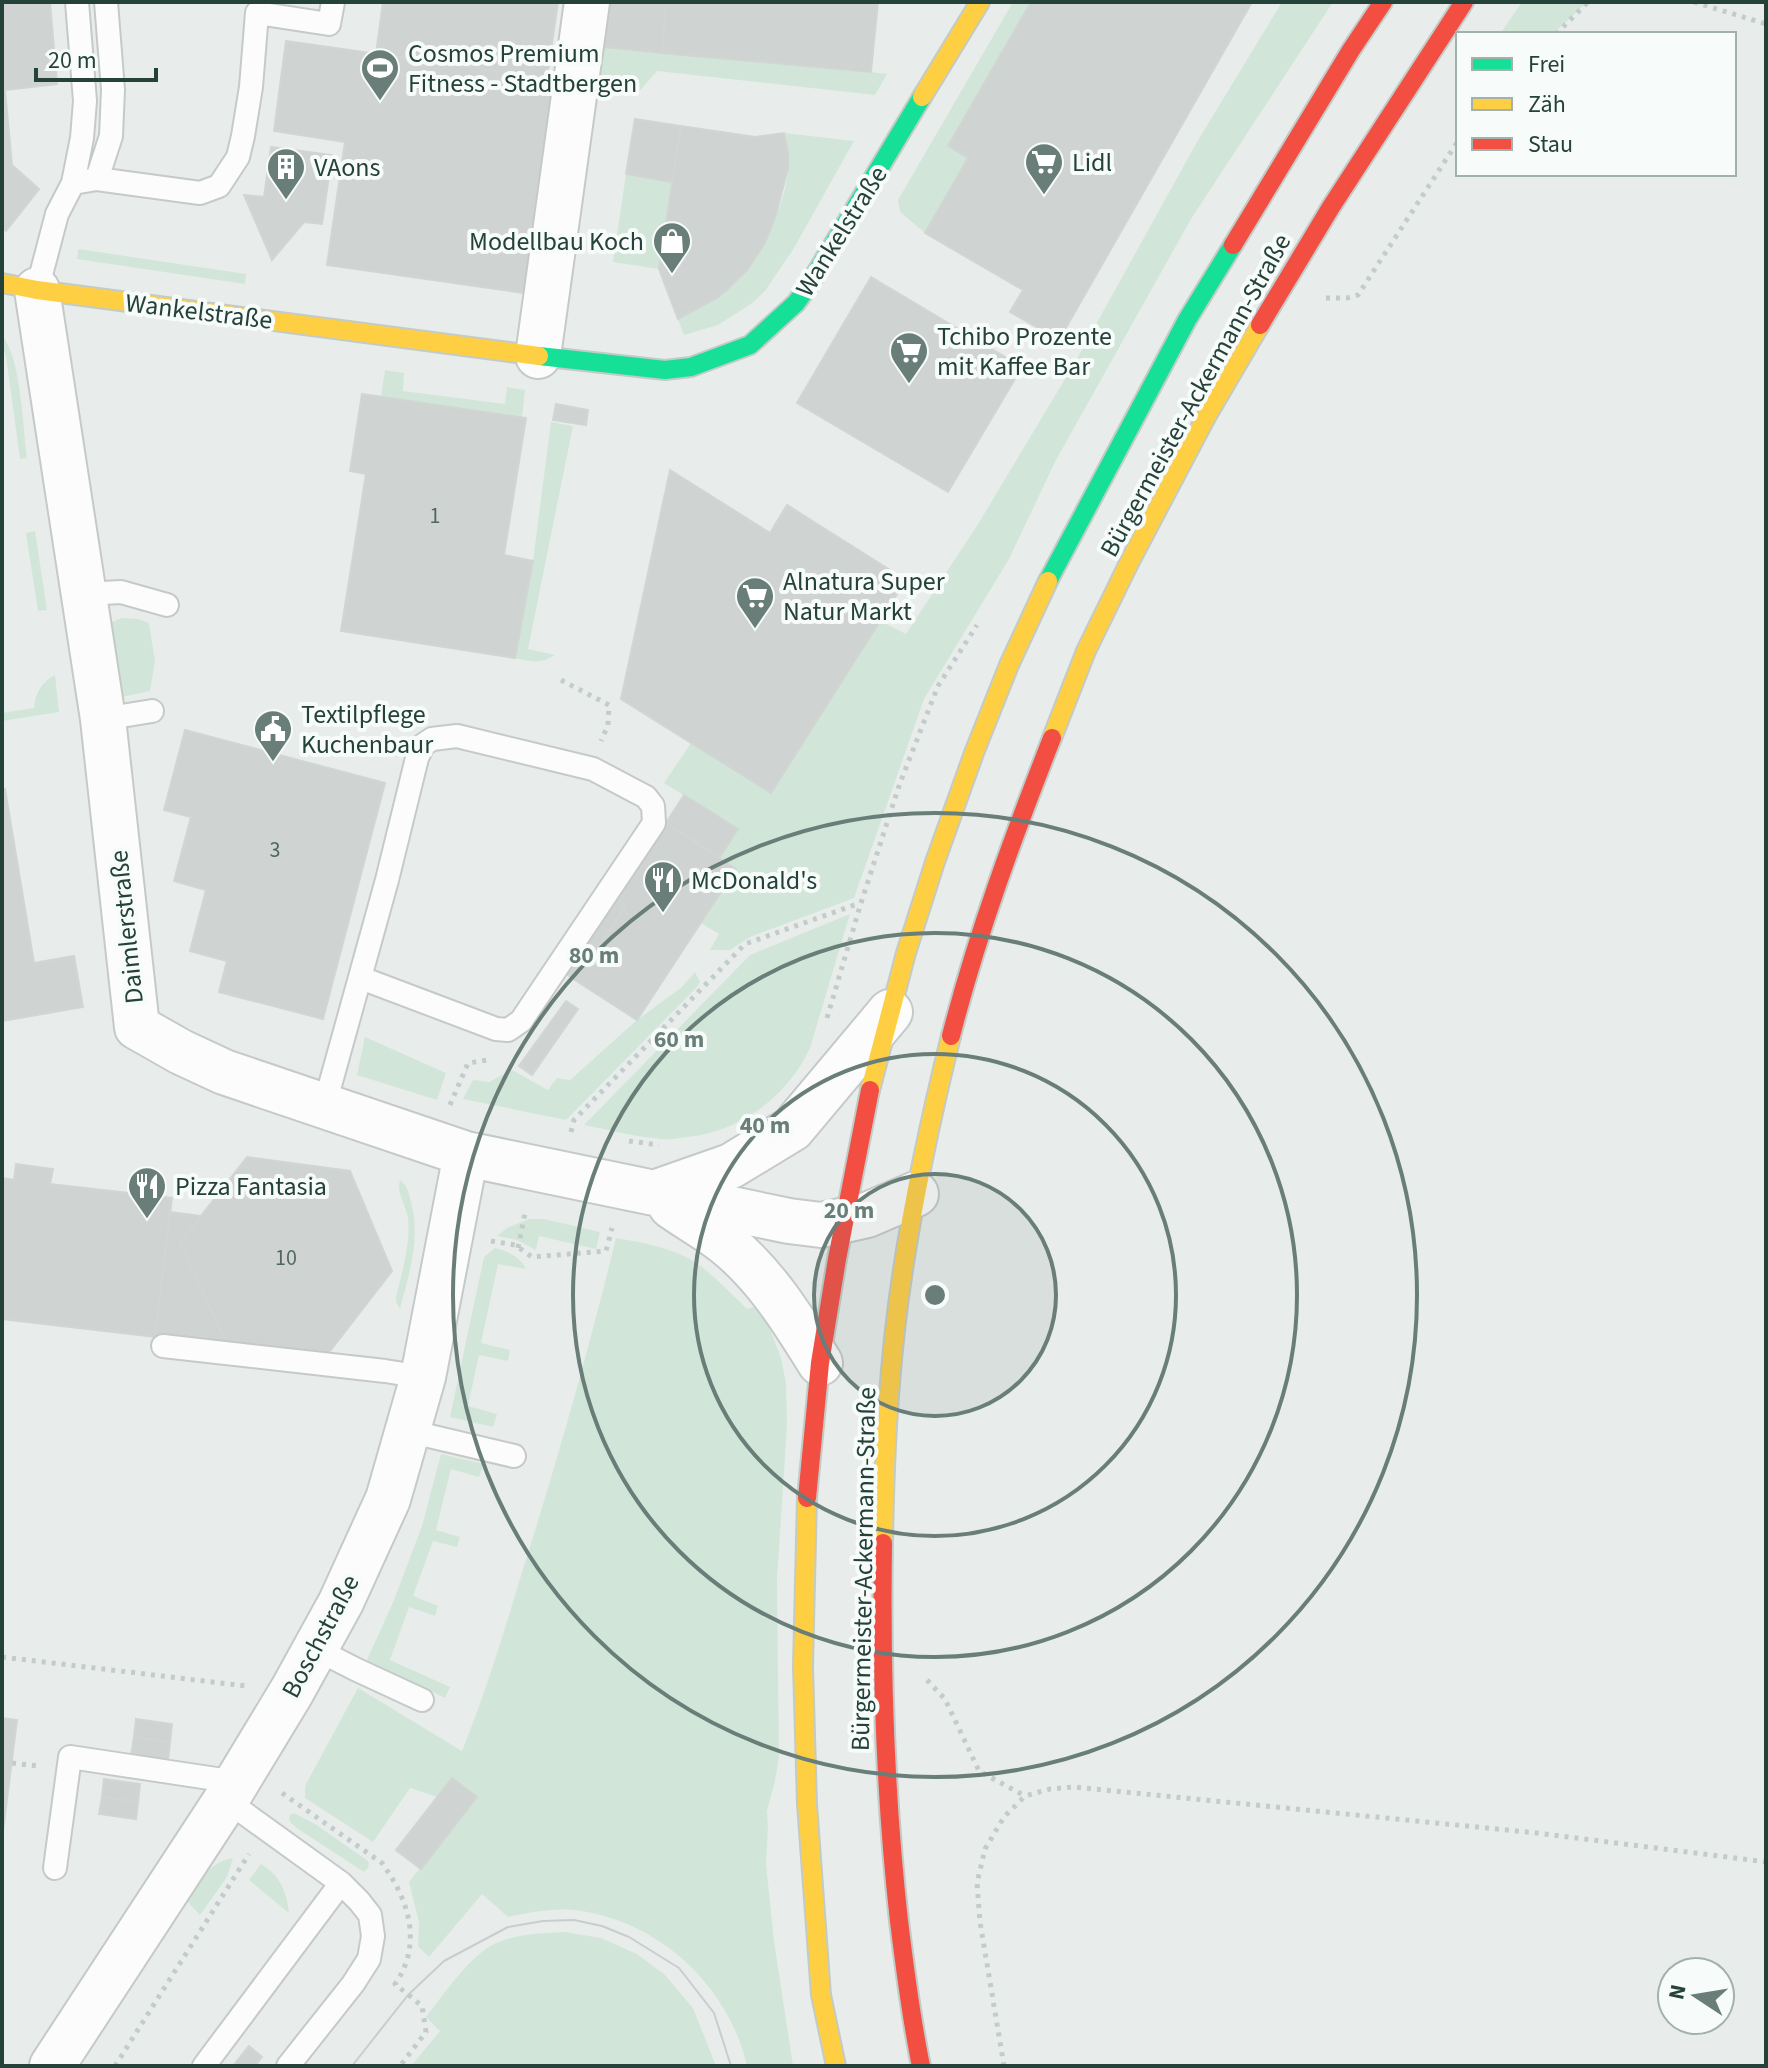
<svg xmlns="http://www.w3.org/2000/svg" width="1768" height="2068" font-family="'Source Sans 3',sans-serif">
  <style>
    .green { fill: #d1e6d8 }
    .building { fill: #cfd4d2; stroke: #d1d6d4; stroke-width: 2 }
    .lines { fill: none; stroke-linecap: round; stroke-linejoin: round }
    .lane-casing { stroke: #c5cac8; stroke-width: 26 }
    .street-casing { stroke: #c5cac8; stroke-width: 48 }
    .fast-casing { stroke: #c3cbc8; stroke-width: 22 }
    .slow-casing { stroke: #c3cbc8; stroke-width: 22 }
    .jam-casing { stroke: #c3cbc8; stroke-width: 22 }
    .path { stroke: #c3ccca; stroke-width: 5; stroke-dasharray: 4 6; stroke-linecap: butt }
    .lane { stroke: #fcfcfc; stroke-width: 22 }
    .street { stroke: #fcfcfc; stroke-width: 44 }
    .fast { stroke: #16e098; stroke-width: 18 }
    .slow { stroke: #ffcf43; stroke-width: 18 }
    .jam { stroke: #f24e42; stroke-width: 18 }
    .tram { stroke: #c9cdcc; stroke-width: 2 }
    .ring { fill: none; stroke: #697e78; stroke-width: 4 }
    .labels { text-anchor: middle; stroke-width: 8; stroke-linejoin: round; paint-order: stroke }
    .number-label { font-size: 22px; fill: #506761 }
    .poi-label { font-size: 26px; fill: #24423a; stroke: #f7fbf9; text-anchor: start }
    .street-label { font-size: 26px; fill: #24423a; stroke: #f7fbf9 }
    .centre { fill: #697e78; stroke: #f7fbf9; stroke-width: 4 }
    .ring-label { font-size: 24px; text-anchor: middle; font-weight: bold; fill: #697e78; stroke: #f7fbf9; stroke-width: 8; stroke-linejoin: round; paint-order: stroke }
  </style>
  <rect width="100%" height="100%" fill="#e8edeb"/>
  <path class="green" d="M 1013,2 L 1031,2 L 948,146 L 968,158 L 925,233 L 900,212 L 898,200 Z
    M 1282,2 L 1333,2 L 1191,219 L 1056,460 L 1009,559 L 924,699 L 854,898 L 750,937 L 730,950 L 710,950 L 719,934 L 701,923 L 736,869 L 720,857 L 737,829 L 664,783 L 691,743 L 771,793 L 880,621 L 906,634 L 980,521 L 1074,364 L 1197,142 Z
    M 1522,2 L 1587,2 L 1553,34 L 1500,34 Z
    M 604,47 L 871,72 L 887,74 L 875,95 L 657,71 L 637,94 L 598,89 Z
    M 784,133 L 854,141 L 794,248 L 765,291 L 751,304 L 718,325 L 684,335 L 678,319 C 694,309 712,303 727,291 C 760,264 793,194 788,151 C 787,145 785,139 784,133 Z
    M 626,174 L 672,182 L 659,269 L 613,262 Z
    M 78,249 L 246,274 L 245,284 L 77,259 Z
    M 2,336 C 21,356 23,428 27,458 L 20,459 L 6,356 L 2,346 Z
    M 385,370 L 404,373 L 403,391 L 505,404 L 507,387 L 525,390 L 522,417 L 381,397 Z
    M 551,422 L 573,426 L 528,649 L 555,655 C 541,664 531,662 515,658 L 533,561 Z
    M 35,531 L 47,610 L 38,611 L 26,533 Z
    M 122,618 L 138,619 L 149,623 L 155,661 L 150,691 L 122,697 L 112,622 Z
    M 55,675 L 59,712 L 2,721 L 2,713 L 34,708 C 35,693 42,682 55,675 Z
    M 850,914 L 810,1048 C 788,1096 740,1132 687,1137 C 679,1138 670,1140 662,1139 C 636,1137 609,1130 584,1125 L 750,955 Z
    M 695,972 L 700,982 L 697,987 L 566,1120 L 463,1099 L 473,1080 L 489,1082 L 512,1070 L 548,1090 L 557,1078 L 570,1080 L 637,1020 L 682,987 Z
    M 365,1037 L 446,1073 L 437,1100 L 357,1075 Z
    M 400,1180 C 407,1185 409,1193 411,1202 C 421,1238 409,1274 400,1309 L 396,1302 L 396,1297 C 402,1272 411,1243 408,1218 C 406,1206 396,1192 400,1180 Z
    M 529,1219 L 544,1219 L 600,1232 L 596,1249 L 539,1236 L 536,1250 L 517,1240 L 497,1236 L 507,1228 Z
    M 616,1238 C 639,1242 663,1246 684,1256 C 707,1267 725,1288 743,1305 L 747,1309 L 756,1306 L 766,1319 L 781,1358 L 786,1383 L 787,1426 L 777,1579 L 779,1756 L 775,1781 L 767,1811 L 768,1828 L 766,1864 L 774,1941 L 793,2066 L 747,2066 C 729,1987 661,1923 581,1911 C 557,1907 532,1912 508,1917 L 482,1894 L 429,1957 L 418,1946 L 419,1922 L 409,1882 L 477,1798 L 453,1778 L 437,1797 L 410,1788 L 373,1842 L 305,1798 L 305,1786 L 358,1688 L 462,1751 C 487,1690 505,1628 524,1566 C 558,1458 589,1349 616,1238 Z
    M 495,1248 C 508,1251 520,1257 526,1269 L 498,1264 L 481,1343 L 510,1350 L 508,1361 L 479,1355 L 468,1406 L 497,1414 L 493,1427 L 450,1417 L 484,1257 Z
    M 441,1454 L 484,1464 L 479,1477 L 451,1469 L 436,1530 L 460,1537 L 457,1547 L 433,1541 L 413,1596 L 438,1606 L 435,1616 L 409,1607 L 390,1660 L 450,1687 L 445,1698 L 367,1660 L 394,1600 L 422,1526 Z
    M 294,1813 L 315,1824 L 364,1858 L 369,1862 L 368,1868 L 364,1872 L 298,1829 L 291,1823 L 289,1819 L 290,1815 Z
    M 233,1858 L 227,1877 L 200,1915 L 187,1901 C 201,1881 207,1863 233,1858 Z
    M 261,1864 C 280,1875 287,1892 289,1913 L 249,1880 Z
    M 565,1932 L 601,1938 L 637,1954 L 665,1975 L 693,2008 L 716,2066 L 411,2066 L 440,2031 L 426,2017 C 444,1994 470,1955 496,1943 C 517,1934 542,1933 565,1932 Z"/>
  <path class="building" d="M 2,2 L 50,2 L 57,84 L 5,90 L 12,165 L 39,189 L 6,231 L 2,227 Z
    M 383,2 L 558,2 L 547,78 L 376,54 Z
    M 608,2 L 666,2 L 662,53 L 604,47 Z
    M 666,2 L 878,2 L 871,72 L 662,53 Z
    M 1031,2 L 1252,2 L 1059,340 L 1010,312 L 1023,290 L 925,233 L 968,158 L 948,146 Z
    M 286,41 L 555,79 L 524,293 L 327,265 L 345,142 L 274,131 Z
    M 635,119 L 681,126 L 672,182 L 626,174 Z
    M 681,126 L 755,137 L 784,133 L 788,153 L 788,168 L 776,215 L 765,243 L 748,269 L 727,290 L 717,298 L 678,319 L 659,269 Z
    M 271,147 L 332,155 L 322,224 L 304,222 L 272,260 L 244,195 L 264,197 Z
    M 871,277 L 1022,367 L 948,492 L 797,403 Z
    M 362,394 L 526,418 L 504,555 L 533,561 L 515,658 L 341,631 L 366,474 L 350,471 Z
    M 556,404 L 588,410 L 586,425 L 553,420 Z
    M 670,470 L 770,533 L 787,505 L 906,580 L 771,793 L 621,699 Z
    M 185,730 L 385,783 L 323,1019 L 219,992 L 227,961 L 190,951 L 206,890 L 174,881 L 191,817 L 164,810 Z
    M 2,789 L 5,789 L 34,963 L 74,956 L 83,1007 L 2,1021 Z
    M 684,795 L 738,829 L 720,857 L 666,823 Z
    M 656,815 L 666,823 L 616,900 L 626,906 L 575,980 L 564,972 Z
    M 666,823 L 736,869 L 637,1020 L 575,980 L 626,906 L 616,900 Z
    M 566,1001 L 578,1009 L 532,1075 L 519,1066 Z
    M 247,1157 L 350,1171 L 392,1271 L 327,1355 L 227,1344 L 180,1243 Z
    M 16,1164 L 53,1169 L 50,1184 L 172,1198 L 155,1337 L 2,1319 L 2,1178 L 14,1180 Z
    M 170,1212 L 201,1216 L 180,1243 L 227,1344 L 155,1337 Z
    M 2,1718 L 17,1720 L 2,1839 Z
    M 136,1719 L 172,1724 L 170,1742 L 134,1737 Z
    M 134,1737 L 170,1742 L 168,1760 L 131,1755 Z
    M 452,1778 L 477,1797 L 421,1869 L 396,1850 Z
    M 104,1779 L 140,1784 L 138,1802 L 102,1797 Z
    M 102,1797 L 138,1802 L 136,1819 L 99,1814 Z
    M 249,2046 L 262,2057 L 255,2066 L 233,2066 Z"/>
  <g class="lines">
    <g class="lane-casing">
      <path id="lane" d="M 97,179 L 111,136 L 113,90 L 106,2
        M 73,183 L 82,138 L 85,101 L 77,2
        M 37,290 L 57,214 L 73,183 L 97,179 L 200,193 L 219,186 L 238,157 L 243,136 L 251,87 L 257,13 L 329,24 L 333,2
        M 84,594 L 121,592 L 167,605
        M 103,719 L 152,711
        M 324,1107 L 387,880 L 417,758 L 423,745 L 432,739 L 457,736 L 593,769 L 646,797 L 653,806 L 654,823 L 521,1021 L 508,1030 L 496,1029 L 361,978
        M 163,1346 L 385,1371 L 423,1377
        M 408,1431 L 514,1456
        M 316,1649 L 355,1669 L 422,1700
        M 226,1800 L 341,1883 L 359,1901 L 370,1915 L 373,1936 L 369,1959 L 353,1984 L 288,2066
        M 55,1868 L 70,1757 L 236,1782
        M 204,2066 L 341,1883"/>
    </g>
    <g class="street-casing">
      <path id="street" d="M 37,290 L 103,719 L 137,1027 L 181,1052 L 224,1072 L 466,1154 L 789,1221 L 821,1225 L 845,1220 L 867,1215 L 916,1194
        M 538,356 L 587,2
        M 654,1193 L 731,1166 L 792,1129 L 890,1012
        M 671,1206 C 689,1219 710,1230 728,1245 C 767,1277 793,1320 820,1363
        M 52,2066 L 226,1800 L 292,1691 L 341,1602 L 388,1499 L 423,1377 L 466,1154"/>
    </g>
    <g class="fast-casing">
      <path id="fast" d="M 539,356 L 665,370 L 691,367 L 750,345 L 796,303 L 809,285 L 922,97
        M 1048,581 L 1187,320 L 1233,245"/>
    </g>
    <g class="slow-casing">
      <path id="slow" d="M 922,97 L 980,2
        M 2,283 L 37,290 L 539,356
        M 1052,738 L 1086,651 L 1130,561 L 1206,417 L 1260,325
        M 870,1090 L 906,953 L 935,862 L 974,753 L 1009,665 L 1048,581
        M 807,1498 L 803,1666 L 807,1804 L 821,1995 L 836,2066
        M 883,1543 C 884,1472 887,1401 895,1330 C 906,1231 927,1133 951,1036"/>
    </g>
    <g class="jam-casing">
      <path id="jam" d="M 1233,245 L 1351,50 L 1383,2
        M 1260,325 L 1331,207 L 1464,2
        M 951,1036 C 977,934 1014,835 1052,738
        M 807,1498 L 820,1363 L 837,1259 L 870,1090
        M 883,1543 C 881,1669 885,1796 899,1921 C 905,1970 911,2018 921,2066"/>
    </g>
    <path class="path" d="M 1694,2 L 1766,24
      M 1556,34 L 1588,2
      M 1326,298 L 1347,298 L 1358,295 L 1458,141
      M 561,680 L 609,705 L 608,725 L 601,741
      M 827,1018 L 861,903 L 900,783 L 938,686 L 977,625
      M 450,1105 L 468,1063 L 488,1060
      M 571,1132 L 574,1120 L 745,944 L 860,903
      M 629,1141 L 659,1145
      M 491,1241 L 515,1245 L 532,1257 L 606,1251 L 612,1228
      M 518,1248 L 525,1213
      M 2,1657 L 246,1686
      M 927,1680 L 945,1699 L 979,1771 L 1025,1796
      M 12,1763 L 38,1766
      M 282,1793 L 382,1863 C 409,1900 423,1944 395,1984 L 422,2006 L 426,2032 L 400,2066
      M 115,2066 L 249,1854
      M 1004,2066 L 980,1922 L 977,1883 L 985,1849 L 1004,1817 L 1025,1796 L 1050,1789 L 1074,1787 L 1537,1833 L 1766,1862"/>
    <use href="#lane" class="lane"/>
    <use href="#street" class="street"/>
    <use href="#fast" class="fast"/>
    <use href="#slow" class="slow"/>
    <use href="#jam" class="jam"/>
    <path class="tram" d="M 352,2066 L 408,1995 L 444,1961 L 508,1927 L 543,1921 L 574,1920 L 602,1926 L 629,1937 L 679,1968 L 714,2013 L 731,2066"/>
  </g>
  <circle cx="935" cy="1295" r="121" fill="#697e78" fill-opacity=".12"/>
  <g class="ring">
    <circle cx="935" cy="1295" r="121"/>
    <circle cx="935" cy="1295" r="241"/>
    <circle cx="935" cy="1295" r="362"/>
    <circle cx="935" cy="1295" r="482"/>
  </g>
  <defs>
    <g id="stadium-pin" transform="scale(2)"><path d="M0 17L-7.5 6A9.5 9.5 0 1 1 7.5 6Z" fill="#697e78" stroke="#f7fbf9"/><path d="M0-5a6.5 5 0 1 0 0 10a6.5 5 0 1 0 0-10ZM-3.5-1.8h7v3.6h-7Z" fill="#fff"/></g>
    <g id="supermarket-pin" transform="scale(2)"><path d="M0 17L-7.5 6A9.5 9.5 0 1 1 7.5 6Z" fill="#697e78" stroke="#f7fbf9"/><path d="M-6-5.5h2.5l.6 2H6L4.5 2H-2.5L-4.4-4H-6ZM-1.5 3.2a1.3 1.3 0 1 0 .1 0ZM3 3.2a1.3 1.3 0 1 0 .1 0Z" fill="#fff"/></g>
    <g id="building-pin" transform="scale(2)"><path d="M0 17L-7.5 6A9.5 9.5 0 1 1 7.5 6Z" fill="#697e78" stroke="#f7fbf9"/><path d="M-4-6H4V6H1V3H-1V6H-4ZM-2.5-4.3h1.7v1.8h-1.7ZM.8-4.3h1.7v1.8H.8ZM-2.5-1h1.7V.8h-1.7ZM.8-1h1.7V.8H.8Z" fill="#fff"/></g>
    <g id="shop-pin" transform="scale(2)"><path d="M0 17L-7.5 6A9.5 9.5 0 1 1 7.5 6Z" fill="#697e78" stroke="#f7fbf9"/><path d="M-5-2.5h2.3a2.7 3.5 0 0 1 5.4 0H5L5.5 6h-11ZM-1.5-2.5h3a1.5 2.3 0 0 0-3 0Z" fill="#fff"/></g>
    <g id="civic-pin" transform="scale(2)"><path d="M0 17L-7.5 6A9.5 9.5 0 1 1 7.5 6Z" fill="#697e78" stroke="#f7fbf9"/><path d="M-.6-6.5H3V-4.5H.6V-3L4-1V1h2V6H-6V1h2V-1L-.6-3ZM-1.2 2.5V6h2.4V2.5Z" fill="#fff"/></g>
    <g id="restaurant-pin" transform="scale(2)"><path d="M0 17L-7.5 6A9.5 9.5 0 1 1 7.5 6Z" fill="#697e78" stroke="#f7fbf9"/><path d="M-5-6h1v4h1v-4h1v4h1v-4h1v5L-1.5 .5V6h-2V.5L-5-1ZM5-6V6H3V1.5H1.5Q1.5-4 5-6Z" fill="#fff"/></g>
  </defs>
  <g fill-rule="evenodd">
    <use href="#stadium-pin" x="380" y="68"/>
    <use href="#supermarket-pin" x="1044" y="162"/>
    <use href="#building-pin" x="286" y="167"/>
    <use href="#shop-pin" x="672" y="241"/>
    <use href="#supermarket-pin" x="909" y="351"/>
    <use href="#supermarket-pin" x="755" y="596"/>
    <use href="#civic-pin" x="273" y="729"/>
    <use href="#restaurant-pin" x="663" y="880"/>
    <use href="#restaurant-pin" x="147" y="1186"/>
  </g>
  <g class="labels">
    <g class="number-label">
      <text x="435" y="523">1</text>
      <text x="275" y="857">3</text>
      <text x="286" y="1265">10</text>
    </g>
    <g class="poi-label">
      <text x="408" y="62">Cosmos Premium<tspan x="408" dy="30">Fitness - Stadtbergen</tspan></text>
      <text x="1072" y="171">Lidl</text>
      <text x="314" y="176">VAons</text>
      <text x="644" y="250" text-anchor="end">Modellbau Koch</text>
      <text x="937" y="345">Tchibo Prozente<tspan x="937" dy="30">mit Kaffee Bar</tspan></text>
      <text x="783" y="590">Alnatura Super<tspan x="783" dy="30">Natur Markt</tspan></text>
      <text x="301" y="723">Textilpflege<tspan x="301" dy="30">Kuchenbaur</tspan></text>
      <text x="691" y="889">McDonald's</text>
      <text x="175" y="1195">Pizza Fantasia</text>
    </g>
    <g class="street-label">
      <text transform="translate(841 231) rotate(-58)" y="9">Wankelstraße</text>
      <text transform="translate(199 311) rotate(7)" y="9">Wankelstraße</text>
      <text transform="translate(1195 395) rotate(-61)" y="9">Bürgermeister-Ackermann-Straße</text>
      <text transform="translate(126 927) rotate(-96)" y="9">Daimlerstraße</text>
      <text transform="translate(863 1569) rotate(-89)" y="9">Bürgermeister-Ackermann-Straße</text>
      <text transform="translate(320 1636) rotate(-62)" y="9">Boschstraße</text>
    </g>
  </g>
  <circle cx="935" cy="1295" r="12" class="centre"/>
  <g class="ring-label">
    <text x="594" y="963">80 m</text>
    <text x="679" y="1047">60 m</text>
    <text x="765" y="1133">40 m</text>
    <text x="849" y="1218">20 m</text>
  </g>
  <rect width="1768" height="2068" fill="none" stroke="#24423a" stroke-width="8"/>
  <rect x="1456" y="32" width="280" height="144" fill="#f7fbf9" stroke="#a3b1ad" stroke-width="2"/>
  <rect x="1472" y="58" width="40" height="12" fill="#16e098" stroke="#a3b1ad" stroke-width="2"/>
  <text x="1528" y="72" font-size="24" fill="#24423a">Frei</text>
  <rect x="1472" y="98" width="40" height="12" fill="#ffcf43" stroke="#a3b1ad" stroke-width="2"/>
  <text x="1528" y="112" font-size="24" fill="#24423a">Zäh</text>
  <rect x="1472" y="138" width="40" height="12" fill="#f24e42" stroke="#a3b1ad" stroke-width="2"/>
  <text x="1528" y="152" font-size="24" fill="#24423a">Stau</text>
  <g transform="translate(1696 1996) rotate(282)"><circle r="38" fill="#f7fbf9" stroke="#a3b1ad" stroke-width="2"/>
  <path d="M0-6L14 30L0 20L-14 30Z" fill="#697e78"/>
  <text y="-12" font-size="22" font-weight="bold" text-anchor="middle" fill="#24423a">N</text>
  </g>
  <path d="M36 68v12h120v-12" fill="none" stroke="#24423a" stroke-width="4"/>
  <text x="48" y="68" font-size="24" fill="#24423a" stroke="#f7fbf9" stroke-width="6" paint-order="stroke">20 m</text>
</svg>
